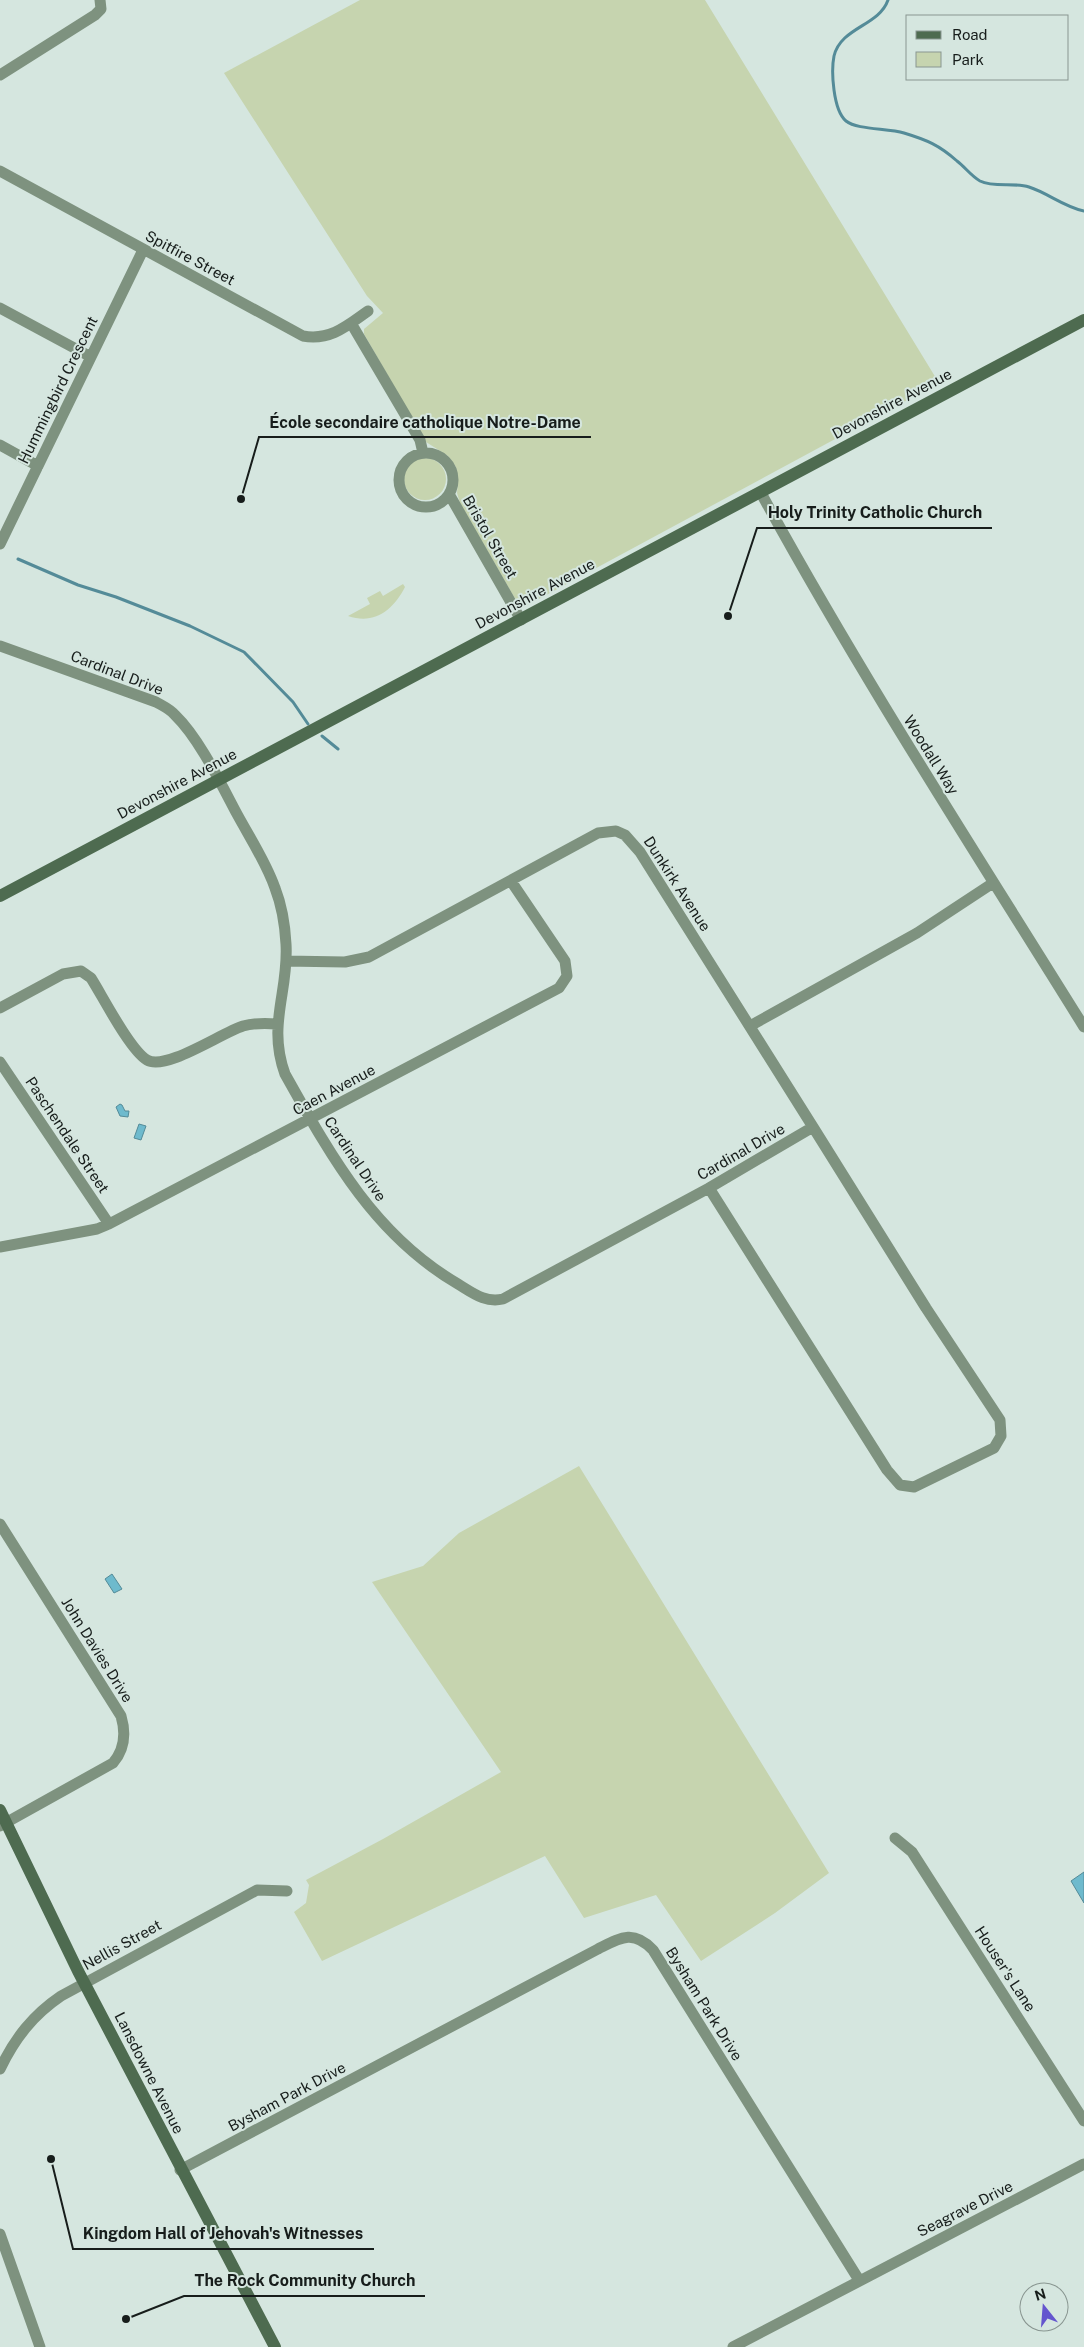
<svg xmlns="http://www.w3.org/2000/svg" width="1084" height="2347" font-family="'Public Sans',sans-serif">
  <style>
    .green { fill: #c6d4af }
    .water { fill: #6ebacd; stroke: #548b98 }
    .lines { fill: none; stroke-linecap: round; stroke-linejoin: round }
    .stream { stroke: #548b98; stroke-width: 3 }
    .minor { stroke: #7e927f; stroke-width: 11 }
    .secondary { stroke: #4e6b50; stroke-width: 12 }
    .labels { text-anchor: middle; stroke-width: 4; stroke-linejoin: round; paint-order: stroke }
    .street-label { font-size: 15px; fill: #171d1b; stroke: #d5e6df }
    .leader { fill: none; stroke: #171d1b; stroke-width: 2 }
    .callout-dot { fill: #171d1b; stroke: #d5e6df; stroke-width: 2 }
    .callout-label { font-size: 16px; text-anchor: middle; font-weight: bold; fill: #171d1b; stroke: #d5e6df; stroke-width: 4; stroke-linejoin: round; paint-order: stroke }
  </style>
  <rect width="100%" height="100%" fill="#d5e6df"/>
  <path class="green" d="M 360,0 L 705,0 L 939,383 L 524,607 L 514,597 L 460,503 L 457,493 L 458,480 L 456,467 L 448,456 L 426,442 L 364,334 L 364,329 L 383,313 L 367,296 L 224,73 Z
    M404 479a21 21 0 1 1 42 0a21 21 0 1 1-42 0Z
    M 403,584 L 405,587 C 393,610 375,625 348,616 L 370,604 L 367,598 L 380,591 L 383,596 Z
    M 579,1466 L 829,1873 L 775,1913 L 701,1961 L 656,1895 L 584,1918 L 545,1856 L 322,1961 L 294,1912 L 306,1903 L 309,1885 L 306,1880 L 383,1839 L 501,1772 L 372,1582 L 423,1566 L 459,1533 Z"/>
  <path class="water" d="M 120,1104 L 122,1105 L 125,1111 L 129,1111 L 128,1117 L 120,1116 L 116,1107 Z
    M 139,1124 L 146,1126 L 141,1140 L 134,1138 Z
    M 112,1574 L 122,1589 L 114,1593 L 105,1579 Z
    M 1084,1872 L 1084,1903 L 1071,1881 Z"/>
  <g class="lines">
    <path class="stream" d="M 888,0 C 879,26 841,27 834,56 C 831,71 833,110 846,121 C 857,130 888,128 904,133 C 927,140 939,145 957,161 C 965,167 971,176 980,181 C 994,188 1014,182 1029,187 C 1048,193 1064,207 1084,211
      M 18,559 L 78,585 L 116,597 L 190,626 L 244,652 L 293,702 L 308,724
      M 322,736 L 338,749"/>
    <path class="minor" d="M 0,75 L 95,15 L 101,9 L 100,0
      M 0,171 L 303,336 C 330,341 347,326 368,311
      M 0,308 L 91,357
      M 351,323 L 420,440 L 423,453
      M 0,445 L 38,466
      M399 480a27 27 0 1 1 54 0a27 27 0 1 1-54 0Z
      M 761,493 C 861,676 974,850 1084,1027
      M 449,494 L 521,620
      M 0,544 L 143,250
      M 0,646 L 156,702 C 163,706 170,709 175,715 C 199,738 221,784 237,814 C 250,838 266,862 275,888 C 282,906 285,925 286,944 C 289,991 267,1025 285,1074 C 331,1156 374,1235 458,1284 C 473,1293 485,1303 503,1299 L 709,1188 L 813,1127 L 640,852 L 625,835 L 616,831 L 598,833 L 369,957 L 345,962 L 286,961
      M 0,1008 L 63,974 L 81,971 L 91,978 C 103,997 130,1050 147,1060 C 166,1071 221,1033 243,1026 C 254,1023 265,1023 277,1024
      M 750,1026 L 917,933 L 993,883
      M 0,1062 L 109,1224
      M 709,1188 L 887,1470 L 900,1485 L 914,1487 L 994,1448 L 1001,1436 L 1000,1420 L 926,1308 L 813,1127
      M 0,1247 L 97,1229 L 109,1224 L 559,988 L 567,976 L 565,961 L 511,881
      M 0,1524 L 121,1716 C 126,1733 125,1749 113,1763 L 0,1826
      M 895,1838 L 912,1852 L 1084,2121
      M 0,2069 C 15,2038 33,2015 61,1996 L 257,1890 L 287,1891
      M 180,2170 L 598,1949 C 620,1938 633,1929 653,1950 L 859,2280
      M 0,2234 L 40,2347
      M 733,2347 L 1084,2164"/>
    <path class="secondary" d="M 0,896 L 1084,320
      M 0,1810 L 78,1971 L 275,2347"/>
  </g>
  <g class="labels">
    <g class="street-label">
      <text transform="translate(190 258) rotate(28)" y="5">Spitfire Street</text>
      <text transform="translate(58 390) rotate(-64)" y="5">Hummingbird Crescent</text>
      <text transform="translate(892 404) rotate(-28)" y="5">Devonshire Avenue</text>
      <text transform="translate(490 537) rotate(60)" y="5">Bristol Street</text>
      <text transform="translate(535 594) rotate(-28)" y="5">Devonshire Avenue</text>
      <text transform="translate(117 673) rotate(21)" y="5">Cardinal Drive</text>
      <text transform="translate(931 755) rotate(58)" y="5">Woodall Way</text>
      <text transform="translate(177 784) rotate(-28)" y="5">Devonshire Avenue</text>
      <text transform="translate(677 884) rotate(57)" y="5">Dunkirk Avenue</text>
      <text transform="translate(334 1090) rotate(-28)" y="5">Caen Avenue</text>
      <text transform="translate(67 1135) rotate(56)" y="5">Paschendale Street</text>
      <text transform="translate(741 1152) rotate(-30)" y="5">Cardinal Drive</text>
      <text transform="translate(355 1159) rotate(56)" y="5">Cardinal Drive</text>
      <text transform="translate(97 1650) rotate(58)" y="5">John Davies Drive</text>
      <text transform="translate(122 1945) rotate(-29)" y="5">Nellis Street</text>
      <text transform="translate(1005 1969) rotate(57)" y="5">Houser's Lane</text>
      <text transform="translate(704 2004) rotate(58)" y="5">Bysham Park Drive</text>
      <text transform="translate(149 2073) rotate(63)" y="5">Lansdowne Avenue</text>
      <text transform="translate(287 2097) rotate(-28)" y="5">Bysham Park Drive</text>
      <text transform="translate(965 2209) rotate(-27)" y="5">Seagrave Drive</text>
    </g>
  </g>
  <path class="leader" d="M241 499L259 437H591M728 616L757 528H992M51 2159L73 2249H374M126 2319L184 2296H425"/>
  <g class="callout-dot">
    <circle cx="241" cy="499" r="5"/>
    <circle cx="728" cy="616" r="5"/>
    <circle cx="51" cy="2159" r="5"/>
    <circle cx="126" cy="2319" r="5"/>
  </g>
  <g class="callout-label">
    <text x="425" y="428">École secondaire catholique Notre-Dame</text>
    <text x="875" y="518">Holy Trinity Catholic Church</text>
    <text x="223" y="2239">Kingdom Hall of Jehovah's Witnesses</text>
    <text x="305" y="2286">The Rock Community Church</text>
  </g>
  <rect x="906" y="15" width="162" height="65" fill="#d5e6df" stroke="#899691"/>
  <rect x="916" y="31" width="25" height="8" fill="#4e6b50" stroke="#899691"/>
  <text x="952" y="40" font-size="15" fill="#171d1b">Road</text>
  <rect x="916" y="52" width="25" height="15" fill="#c6d4af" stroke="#899691"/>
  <text x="952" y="65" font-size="15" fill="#171d1b">Park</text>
  <g transform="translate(1044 2307) rotate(343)"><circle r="24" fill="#d5e6df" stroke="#899691"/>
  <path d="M0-4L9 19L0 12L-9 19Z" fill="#6455ce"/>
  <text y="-8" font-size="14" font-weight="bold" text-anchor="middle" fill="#171d1b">N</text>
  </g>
</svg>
